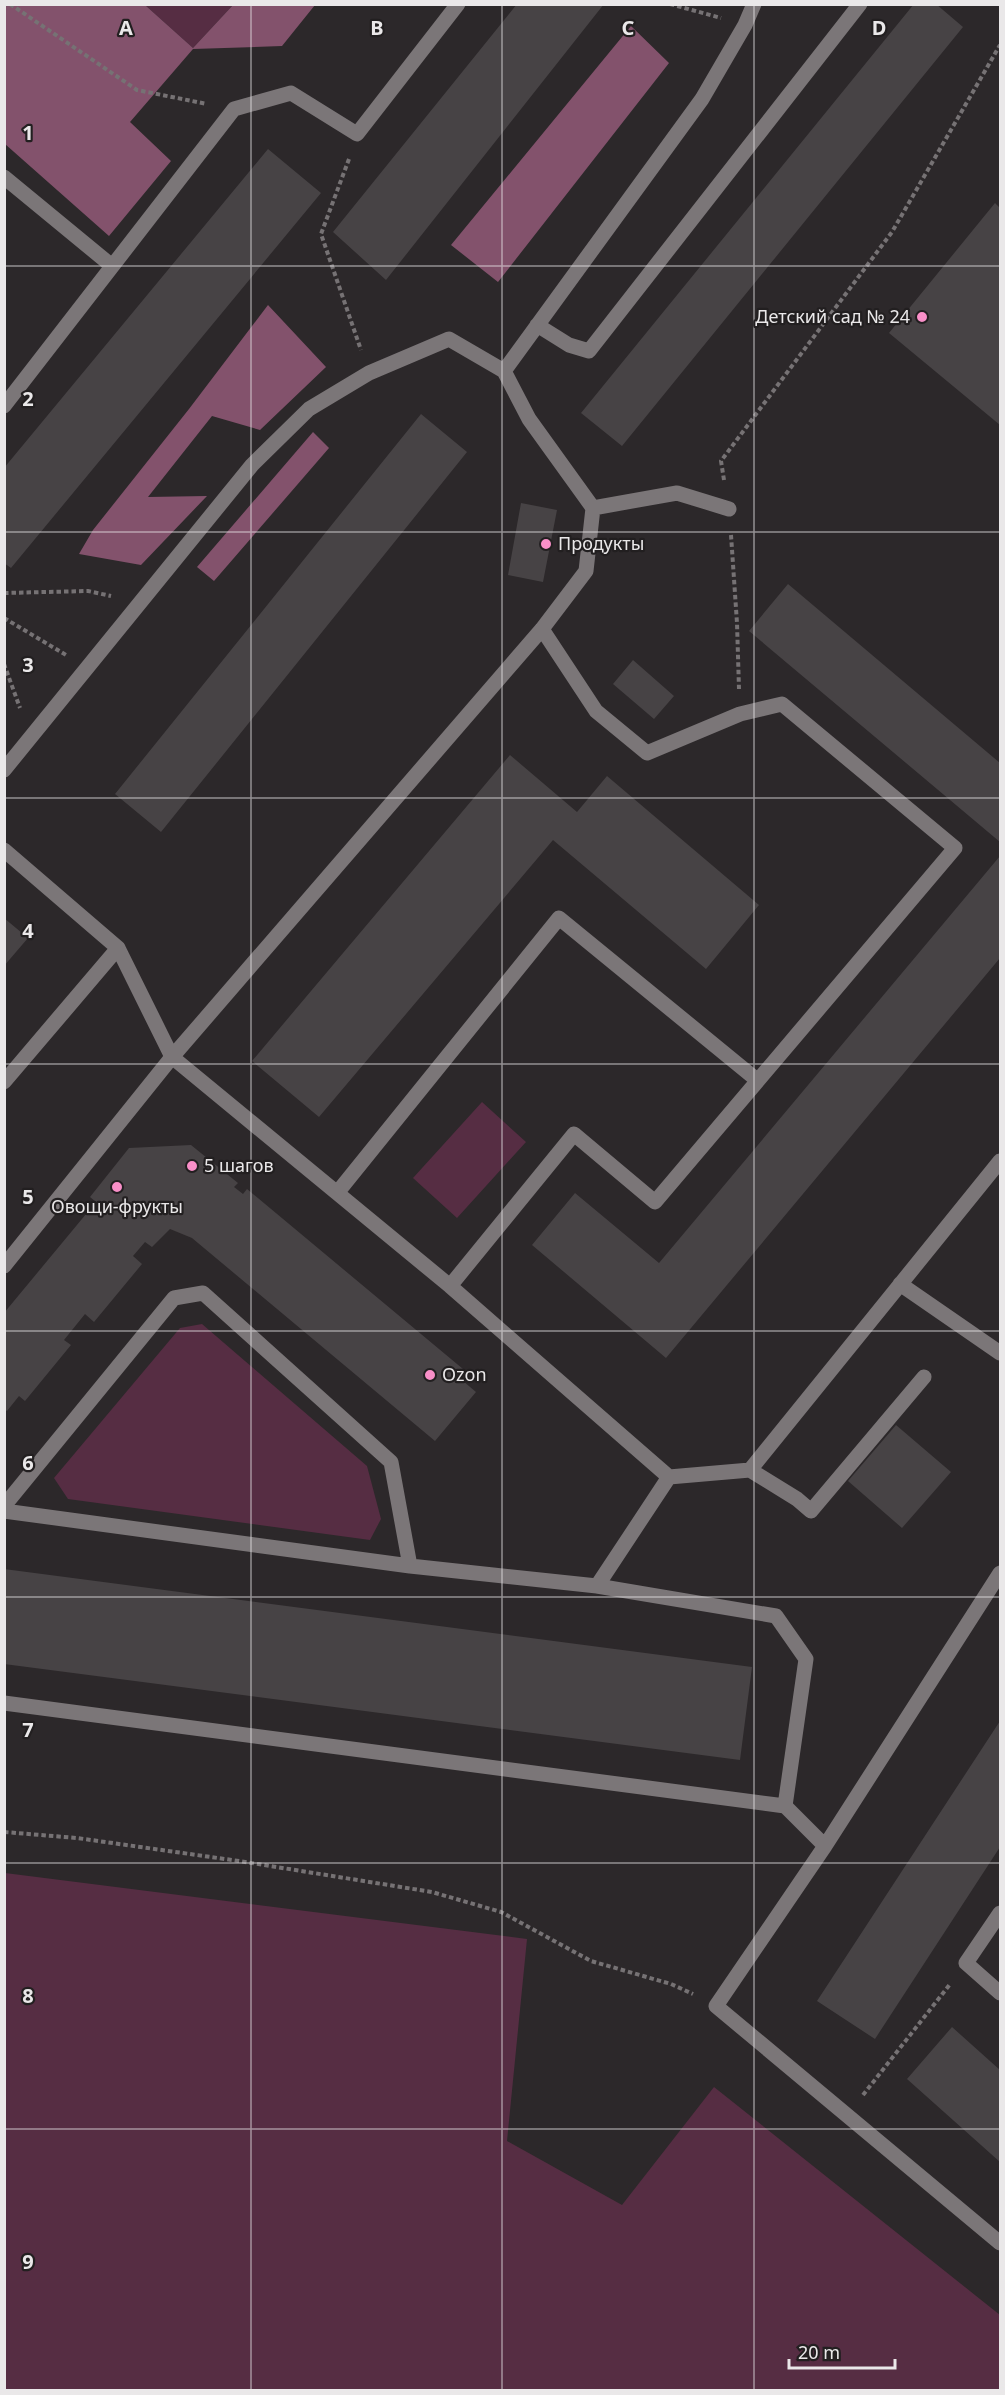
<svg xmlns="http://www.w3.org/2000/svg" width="1005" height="2395" font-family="'Noto Sans',sans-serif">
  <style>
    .green { fill: #562d43 }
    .forest { fill: #83526c }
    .building { fill: #474345 }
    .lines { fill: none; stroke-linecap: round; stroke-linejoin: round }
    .path { stroke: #767274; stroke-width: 4; stroke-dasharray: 4.5 3; stroke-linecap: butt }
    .lane { stroke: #7b7678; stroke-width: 15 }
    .grid { fill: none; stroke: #eae8e9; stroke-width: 1.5; stroke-opacity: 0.55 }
    .poi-dot { fill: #f98fc8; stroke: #221f20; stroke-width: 2 }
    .labels { text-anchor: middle; stroke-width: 4.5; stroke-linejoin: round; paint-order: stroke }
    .poi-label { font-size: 18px; fill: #eae8e9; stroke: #221f20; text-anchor: start }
    .grid-label { font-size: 20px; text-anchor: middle; font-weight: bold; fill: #eae8e9; stroke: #221f20; stroke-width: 4.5; stroke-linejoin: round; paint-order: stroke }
  </style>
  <rect width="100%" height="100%" fill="#2c282a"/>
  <path class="green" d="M 145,5 L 233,5 L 193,48 Z
    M 482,1102 L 526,1142 L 457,1218 L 413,1178 Z
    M 202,1324 L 367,1466 L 381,1519 L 370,1540 L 68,1499 L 54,1478 L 180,1328 Z
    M 5,1873 L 527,1939 L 507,2141 L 622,2205 L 714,2087 L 1000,2315 L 1000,2390 L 5,2390 Z"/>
  <path class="forest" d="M 5,4 L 145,5 L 193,48 L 233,5 L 315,5 L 282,46 L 193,49 L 130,122 L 171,161 L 109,236 L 5,144 Z
    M 631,26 L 669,63 L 498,282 L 451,245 Z
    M 268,305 L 326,367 L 260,430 L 212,416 L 148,497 L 207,496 L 141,565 L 79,554 L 93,530 L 189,409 Z
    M 313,432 L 329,448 L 214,581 L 197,567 Z"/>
  <path class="building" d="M 517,4 L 604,4 L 386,280 L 333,232 Z
    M 914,4 L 936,4 L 963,27 L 622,446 L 581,413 Z
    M 268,149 L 321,193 L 11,568 L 4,563 L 4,468 Z
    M 995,203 L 1000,208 L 1000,425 L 889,333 Z
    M 421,414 L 467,452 L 161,832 L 115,794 Z
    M 521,503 L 557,510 L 543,582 L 508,575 Z
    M 788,584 L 1000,763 L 1000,842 L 749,631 Z
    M 633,660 L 674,696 L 654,719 L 613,684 Z
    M 510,755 L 577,812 L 607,776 L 759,905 L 706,969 L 553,840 L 319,1117 L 252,1061 Z
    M 1000,856 L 1000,958 L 666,1358 L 532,1245 L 575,1193 L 659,1263 Z
    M 4,918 L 28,938 L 4,966 Z
    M 191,1145 L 238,1183 L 234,1187 L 243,1194 L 247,1189 L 469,1374 L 463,1381 L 476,1392 L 435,1441 L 192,1238 L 170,1229 L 152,1247 L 145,1242 L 133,1256 L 142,1264 L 94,1322 L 85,1314 L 64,1340 L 71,1345 L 25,1401 L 19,1396 L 7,1411 L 4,1409 L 4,1313 L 96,1202 L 90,1197 L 129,1148 Z
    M 896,1425 L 951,1472 L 902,1528 L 848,1481 Z
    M 4,1569 L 752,1667 L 740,1760 L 4,1664 Z
    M 1000,1721 L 1000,1847 L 875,2039 L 817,2001 Z
    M 952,2027 L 1000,2070 L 1000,2162 L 907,2079 Z"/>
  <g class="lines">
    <path class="path" d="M 10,4 L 137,90 L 207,104
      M 670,4 L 721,18
      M 349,159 L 321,234 L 361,350
      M 724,480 L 721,461 L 892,232 L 1000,45
      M 731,535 L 737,623 L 739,689
      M 4,593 L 88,591 L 111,596
      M 4,618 L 66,655
      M 4,664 L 20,708
      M 4,1832 L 77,1838 L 239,1861 L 432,1892 L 501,1912 L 591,1961 L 671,1984 L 693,1994
      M 863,2095 L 951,1983"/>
    <path class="lane" d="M 4,177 L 112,266
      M 537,325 L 569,345 L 589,351 L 860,4
      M 4,406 L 234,109 L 291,93 L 357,134 L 458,4
      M 593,508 L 677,493 L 729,509
      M 4,770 L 252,465 L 309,409 L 369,373 L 449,339 L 504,371 L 702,99 L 745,25 L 754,4
      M 4,850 L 118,948 L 172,1057 L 450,1286 L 669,1477 L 750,1470 L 1000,1161
      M 4,1082 L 118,948
      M 337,1193 L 559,918 L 757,1080
      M 4,1266 L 172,1057 L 542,629 L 586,571 L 593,508 L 529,419 L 504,371
      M 900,1284 L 1000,1353
      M 450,1286 L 574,1134 L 655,1202 L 955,848 L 782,704 L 740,714 L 647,753 L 596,711 L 542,629
      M 750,1470 L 797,1499 L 811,1511 L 924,1377
      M 4,1506 L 174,1298 L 203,1293 L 391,1462 L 410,1566
      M 4,1511 L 410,1566 L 597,1586 L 669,1477
      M 1000,1573 L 825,1846 L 716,2006 L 1000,2243
      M 597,1586 L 776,1616 L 806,1659 L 785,1806
      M 4,1703 L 785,1806 L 825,1846
      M 1000,1913 L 966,1963 L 1000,1993"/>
  </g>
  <path class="grid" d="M 251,4 L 251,2390M 502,4 L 502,2390M 754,4 L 754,2390M 4,266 L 1000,266M 4,532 L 1000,532M 4,798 L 1000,798M 4,1064 L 1000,1064M 4,1331 L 1000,1331M 4,1597 L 1000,1597M 4,1863 L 1000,1863M 4,2129 L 1000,2129"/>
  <g class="poi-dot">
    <circle cx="922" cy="317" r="6"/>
    <circle cx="546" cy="544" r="6"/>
    <circle cx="192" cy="1166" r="6"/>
    <circle cx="117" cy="1187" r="6"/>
    <circle cx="430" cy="1375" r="6"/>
  </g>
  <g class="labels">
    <g class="poi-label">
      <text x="910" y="323" text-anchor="end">Детский сад № 24</text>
      <text x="558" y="550">Продукты</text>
      <text x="204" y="1172">5 шагов</text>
      <text x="117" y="1213" text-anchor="middle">Овощи-фрукты</text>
      <text x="442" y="1381">Ozon</text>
    </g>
  </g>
  <g class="grid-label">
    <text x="126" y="35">A</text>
    <text x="377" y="35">B</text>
    <text x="628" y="35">C</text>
    <text x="879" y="35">D</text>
    <text x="28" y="140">1</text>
    <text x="28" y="406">2</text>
    <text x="28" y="672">3</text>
    <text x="28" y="938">4</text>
    <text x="28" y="1204">5</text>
    <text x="28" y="1470">6</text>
    <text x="28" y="1737">7</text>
    <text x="28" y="2003">8</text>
    <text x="28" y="2269">9</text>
  </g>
  <rect width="1005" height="2395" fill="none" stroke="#eae8e9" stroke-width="12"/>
  <path d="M789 2359v9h106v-9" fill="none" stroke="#eae8e9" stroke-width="3"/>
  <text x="798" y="2359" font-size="18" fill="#eae8e9" stroke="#221f20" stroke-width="4.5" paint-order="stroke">20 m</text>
</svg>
